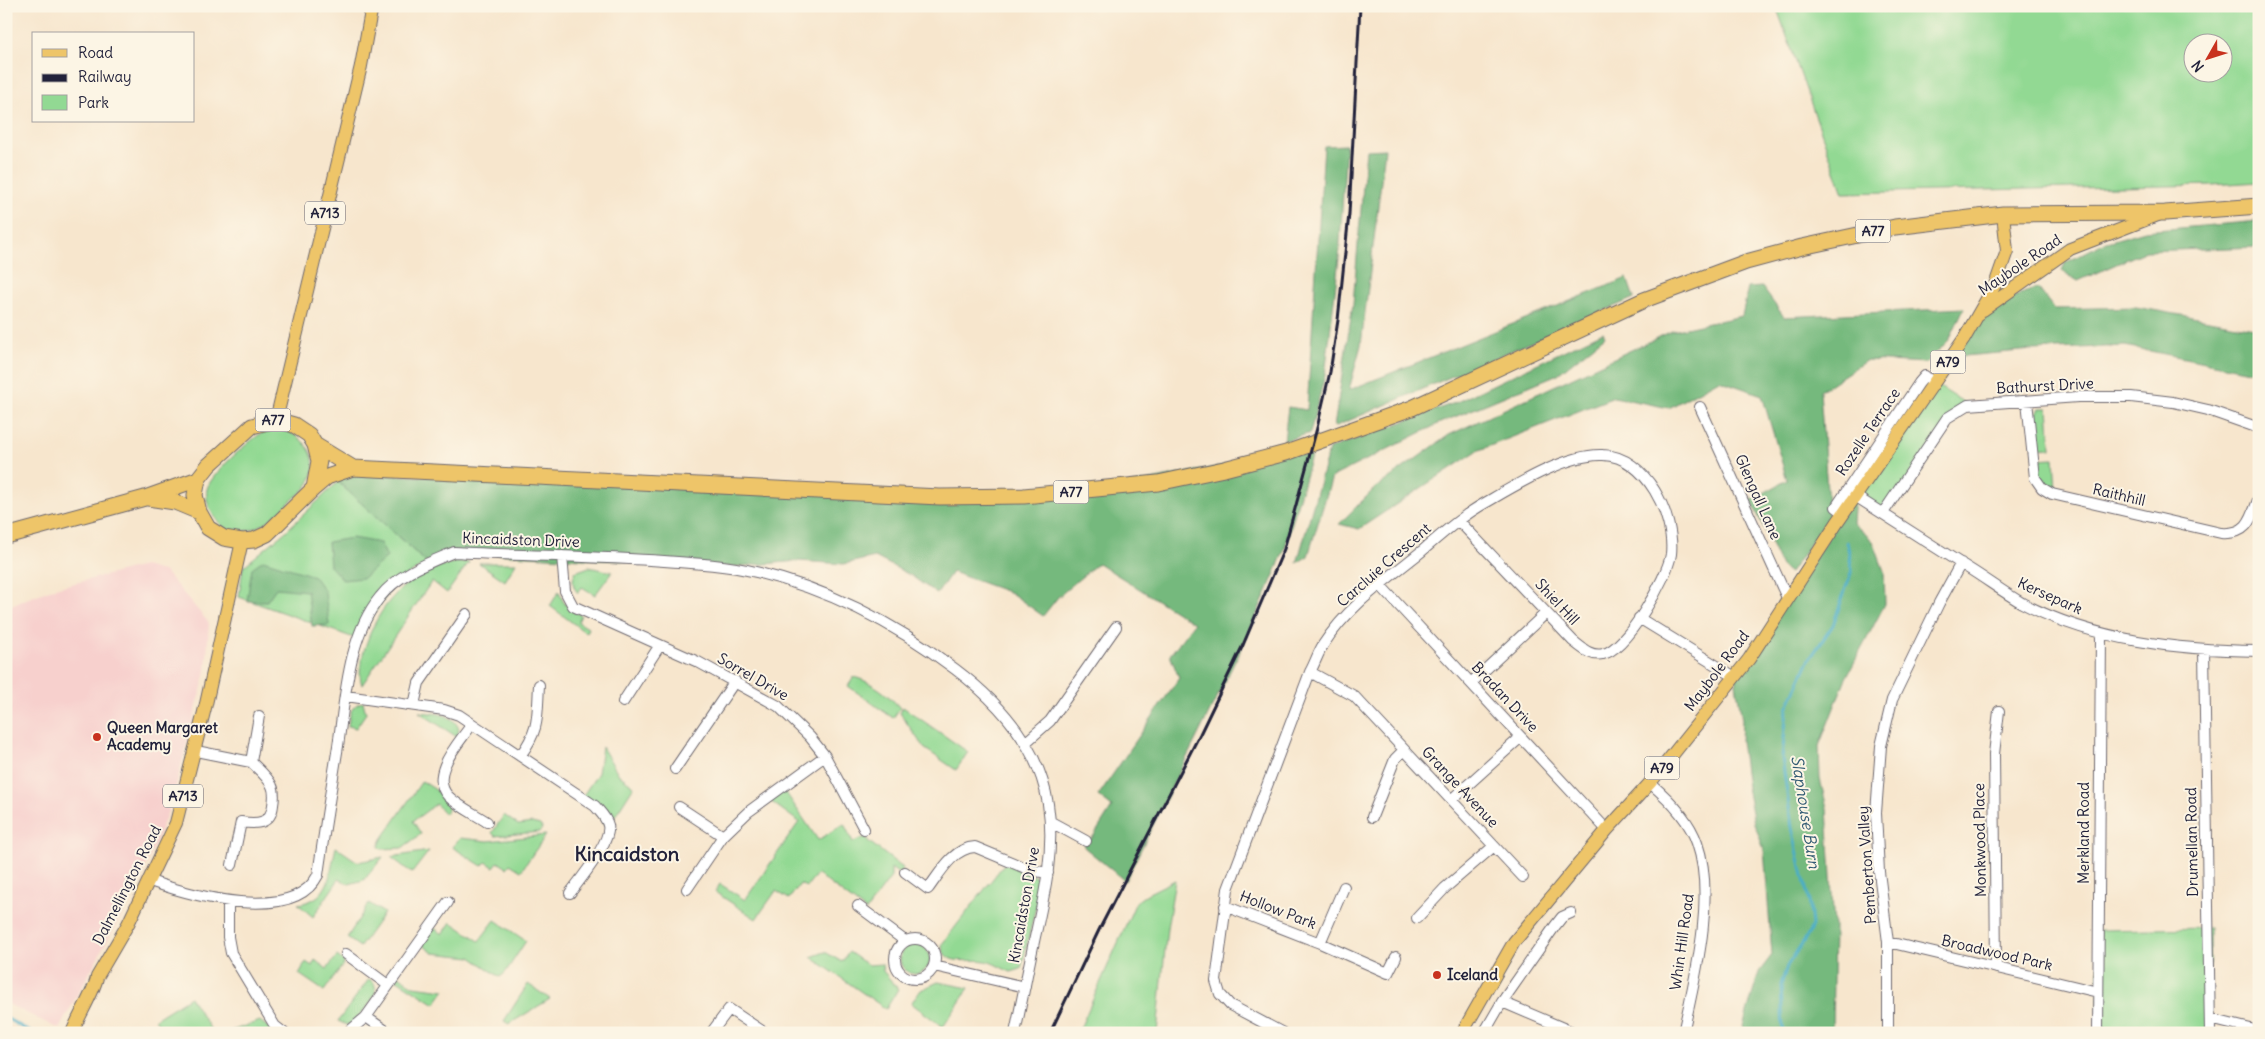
<svg xmlns="http://www.w3.org/2000/svg" width="2265" height="1039" font-family="Delius,sans-serif">
  <style>
    .built { fill: #f7d0cd }
    .green { fill: #92d993; stroke: #5a7e67; fill-rule: evenodd }
    .forest { fill: #75b97d; stroke: #4c6e5c }
    .lines { fill: none; stroke-linecap: round; stroke-linejoin: round }
    .stream { stroke: #48adc7; stroke-width: 3 }
    .minor-casing { stroke: #6d676e; stroke-width: 12 }
    .major-casing { stroke: #6d676e; stroke-width: 14 }
    .highway-casing { stroke: #6d676e; stroke-width: 17 }
    .minor { stroke: #fff; stroke-width: 10 }
    .major { stroke: #eec569; stroke-width: 12 }
    .highway { stroke: #eec569; stroke-width: 15 }
    .rail { stroke: #22223b; stroke-width: 3 }
    .poi-dot { fill: #c8321e; stroke: #fcf5e5; stroke-width: 2 }
    .labels { text-anchor: middle; stroke-width: 4; stroke-linejoin: round; paint-order: stroke }
    .shield { fill: #fcf5e5; stroke: #63616e; stroke-width: 1 }
    .shield-label { font-size: 14px; font-weight: bold; fill: #22223b }
    .street-label { font-size: 15px; fill: #22223b; stroke: #fcf5e5 }
    .poi-label { font-size: 15px; font-weight: bold; fill: #22223b; stroke: #fcf5e5; text-anchor: start }
    .water-label { font-size: 16px; font-style: italic; fill: #315a73; stroke: #fcf5e5 }
    .district-label { font-size: 20px; font-weight: bold; fill: #22223b; stroke: #fcf5e5 }
  </style>
  <rect width="100%" height="100%" fill="#fcf5e5"/>
  <filter id="ink" filterUnits="userSpaceOnUse"><feTurbulence type="fractalNoise" baseFrequency=".02" numOctaves="2"/><feDisplacementMap in="SourceGraphic" scale="10" xChannelSelector="R" yChannelSelector="G"/><feConvolveMatrix kernelMatrix="1 2 1 2 8 2 1 2 1" color-interpolation-filters="sRGB"/></filter>
  <filter id="wash" filterUnits="userSpaceOnUse"><feTurbulence type="fractalNoise" baseFrequency=".0096" numOctaves="4" result="noise"/><feDisplacementMap in="SourceGraphic" scale="20" xChannelSelector="R" yChannelSelector="G"/><feGaussianBlur stdDeviation="1.12" result="paint"/><feColorMatrix in="noise" values="0 0 0 0 0 0 0 0 0 0 0 0 0 0 0 0 0 1.4 0 .05"/><feComposite in="paint" operator="in"/></filter>
  <g filter="url(#wash)">
    <rect width="100%" height="100%" fill="#f7e6cd"/>
    <path class="built" d="M 144,566 L 165,572 L 209,623 L 206,671 L 171,804 L 141,878 L 59,1029 L 6,1003 L 6,607 L 55,588 Z"/>
    <path class="green" d="M 1776,6 L 2259,6 L 2259,182 L 2212,185 L 1843,193 ZM 2192,42 L 2222,42 L 2222,72 L 2192,72 Z
      M 1933,383 L 1968,405 L 1957,411 L 1883,513 L 1855,496 Z
      M 2040,408 L 2048,408 L 2051,448 L 2035,449 L 2033,419 Z
      M 278,428 C 304,434 324,459 308,485 C 304,491 296,496 291,501 C 273,517 259,534 232,531 C 224,530 220,524 215,517 C 209,510 205,498 207,489 C 211,474 247,443 260,434 C 266,430 271,429 278,428 Z
      M 2054,458 L 2056,490 C 2043,484 2037,474 2036,459 Z
      M 338,482 L 427,563 L 396,582 L 357,639 L 239,597 L 243,567 L 285,532 Z
      M 458,562 L 469,562 L 447,593 L 432,581 L 362,685 C 358,673 361,663 364,651 C 377,605 409,570 458,562 Z
      M 479,563 L 516,563 L 505,581 Z
      M 589,567 L 612,572 L 595,595 L 582,587 L 578,593 C 572,586 572,581 575,572 Z
      M 559,591 C 562,603 569,610 581,615 L 578,622 L 588,628 L 586,633 L 550,606 Z
      M 854,677 C 872,682 888,694 900,708 L 893,718 L 848,686 Z
      M 363,702 L 366,713 L 356,728 L 348,726 C 350,715 350,705 363,702 Z
      M 903,707 L 968,752 L 956,770 L 924,748 L 900,713 Z
      M 419,712 C 435,714 452,712 459,729 L 457,737 Z
      M 602,747 L 619,775 L 634,786 L 608,827 L 582,797 L 598,773 Z
      M 422,781 L 436,790 L 449,807 L 445,814 L 436,804 L 413,821 L 421,834 L 402,848 L 381,849 L 379,846 L 382,839 Z
      M 782,787 L 818,840 L 844,824 L 853,842 L 866,837 L 868,841 L 903,868 L 899,874 L 891,868 L 891,877 L 866,911 L 817,874 L 806,887 L 800,884 L 789,899 L 776,891 L 756,919 L 715,892 L 720,884 L 745,900 L 799,822 L 766,798 Z
      M 504,815 L 518,825 L 532,823 L 540,825 L 542,828 L 540,832 L 495,836 L 492,833 Z
      M 546,835 L 521,871 L 510,864 L 507,868 L 498,862 L 494,867 L 486,862 L 482,866 L 452,847 L 460,838 L 488,841 Z
      M 336,847 L 358,862 L 383,857 L 364,880 L 349,884 L 339,879 L 313,917 L 298,904 C 331,899 329,875 336,847 Z
      M 429,851 L 412,873 L 391,857 Z
      M 1005,863 L 1036,877 L 1040,889 L 1021,969 L 1011,972 C 1003,969 993,962 985,961 C 969,958 943,968 942,944 Z
      M 1175,880 L 1167,928 L 1157,1033 L 1078,1033 L 1136,902 L 1147,894 Z
      M 369,903 L 384,913 L 360,947 L 347,938 Z
      M 495,920 L 526,941 L 505,973 L 500,977 L 471,957 L 433,953 L 419,942 L 431,926 L 443,934 L 451,922 L 479,941 Z
      M 2209,928 L 2210,1033 L 2098,1033 L 2099,930 Z
      M900 959a15 15 0 1 1 30 0a15 15 0 1 1-30 0Z
      M 825,952 L 842,962 L 849,952 L 868,965 L 882,964 L 883,971 L 898,989 L 886,1009 L 811,957 Z
      M 337,956 L 345,962 L 324,991 L 299,974 L 306,962 L 312,966 L 315,960 L 327,969 Z
      M 396,974 L 413,986 L 445,990 L 435,1004 L 394,978 Z
      M 369,979 C 387,990 363,1012 352,1023 L 347,1025 L 338,1021 Z
      M 938,982 L 969,988 L 943,1027 L 911,1003 L 921,990 Z
      M 528,984 L 550,999 L 509,1024 L 504,1021 Z
      M 190,997 L 213,1033 L 165,1033 L 155,1019 Z
      M 260,1021 L 275,1033 L 225,1033 Z"/>
    <path class="forest" d="M 1346,145 L 1339,258 L 1325,375 L 1310,433 L 1284,441 L 1288,407 L 1307,410 L 1324,146 Z
      M 1385,149 L 1361,345 L 1349,390 L 1627,278 L 1634,298 L 1334,427 L 1353,304 L 1366,150 Z
      M 2259,221 L 2259,247 L 2146,251 L 2078,281 L 2062,271 L 2065,263 L 2103,243 L 2145,231 Z
      M 1762,287 L 1784,317 L 1964,308 L 1949,340 L 1926,363 L 1867,360 L 1820,391 L 1829,517 L 1790,573 L 1781,566 L 1751,500 L 1787,480 L 1762,395 L 1719,380 L 1669,408 L 1614,397 L 1477,451 L 1359,529 L 1339,524 L 1374,489 L 1449,435 L 1672,331 L 1742,316 L 1748,288 Z
      M 2038,288 L 2054,309 L 2136,307 L 2259,329 L 2259,373 L 2125,346 L 2033,350 L 1952,357 L 1979,313 L 2020,294 Z
      M 1603,332 L 1605,336 L 1558,374 L 1440,423 L 1332,477 L 1308,556 L 1297,563 L 1329,449 L 1457,402 Z
      M 1286,453 L 1311,456 L 1284,551 L 1268,589 L 1243,645 L 1125,881 L 1084,847 L 1086,841 L 1093,837 L 1112,807 L 1098,796 L 1179,678 L 1170,655 L 1194,623 L 1098,563 L 1058,597 L 1043,616 L 1011,593 L 952,572 L 937,594 L 910,575 L 875,557 L 844,564 L 798,561 L 730,567 L 454,552 L 427,563 L 338,482 L 335,473 L 940,497 L 1110,488 Z
      M 1855,496 L 1853,523 L 1873,541 L 1884,571 L 1885,604 L 1845,680 L 1819,746 L 1820,779 L 1827,808 L 1834,928 L 1832,1033 L 1741,1033 L 1759,972 L 1772,955 L 1764,849 L 1754,823 L 1747,787 L 1741,741 L 1742,720 L 1735,677 Z
      M 352,538 L 380,543 L 387,557 L 363,578 L 343,580 L 330,566 L 328,542 Z
      M 263,560 L 314,576 L 325,592 L 329,625 L 312,626 L 307,591 L 276,588 L 267,601 L 247,601 L 252,568 Z"/>
    <g class="lines">
      <path class="stream" d="M 6,1018 L 32,1033
        M 1783,1033 L 1781,985 L 1787,966 L 1809,933 L 1812,925 L 1810,906 L 1792,828 L 1782,758 L 1787,709 L 1809,660 L 1833,625 L 1852,570 L 1847,542"/>
    </g>
  </g>
  <g filter="url(#ink)">
    <g class="lines">
      <g class="minor-casing">
        <path id="minor" d="M 2027,401 L 2035,478 L 2042,488 L 2052,494 L 2221,533 C 2248,535 2251,519 2259,497
          M 1700,407 L 1788,600
          M 1855,496 C 1893,520 1930,544 1968,568 C 1986,579 2003,592 2022,603 C 2095,641 2178,650 2259,651
          M 1844,513 L 1836,507 L 1919,383 L 1925,376 L 1933,383
          M 1883,513 L 1947,418 L 1968,405 L 2078,397 L 2131,397 L 2173,402 L 2208,410 L 2259,428
          M 562,556 L 565,591 L 573,606 L 698,662 L 778,706 L 810,737 L 825,756 L 864,829
          M 1380,585 L 1607,830
          M 1639,618 L 1735,677
          M 2204,650 L 2210,1033
          M 1310,672 L 1354,696 L 1523,877
          M 1471,683 L 1546,613
          M 346,696 L 444,710 L 459,715 L 595,806 C 600,812 606,817 608,825 C 612,841 580,880 570,893
          M 623,702 L 660,645
          M 414,705 L 419,683 L 467,614
          M 472,724 C 460,742 428,774 448,796 C 458,806 475,814 487,822
          M 1025,743 L 1050,721 L 1116,627
          M 196,751 L 251,762 L 259,716
          M 520,756 C 540,729 537,717 539,685
          M 675,769 L 735,681
          M 1650,783 C 1669,799 1689,819 1697,843 C 1716,897 1695,978 1683,1033
          M 1451,800 L 1521,737
          M 679,807 L 723,836
          M 1372,817 L 1395,759 L 1404,750
          M 1051,822 L 1086,841
          M 232,865 L 241,822 C 256,824 271,825 273,805 C 274,799 275,792 272,786 C 268,777 258,769 251,762
          M 905,872 L 928,889 C 940,873 953,848 975,847 L 1030,870 L 1048,873
          M 150,881 C 190,895 293,925 318,875 C 324,832 331,789 338,746 C 345,699 348,636 380,597 C 398,574 428,563 454,552 C 524,556 594,556 664,561 C 694,563 727,565 756,572 C 829,589 896,624 955,669 C 999,702 1039,747 1048,804 C 1055,848 1045,893 1035,937 C 1028,969 1022,1001 1015,1033
          M 687,889 L 723,836 L 748,812 L 825,756
          M 228,901 L 228,937 L 231,953 L 275,1026 L 284,1033
          M 858,906 L 905,941
          M 1225,906 L 1320,943 L 1388,973 L 1396,957
          M 1417,918 L 1445,888 L 1494,846
          M895 959a20 20 0 1 1 40 0a20 20 0 1 1-40 0Z
          M 1888,942 L 2098,992
          M 1320,943 L 1344,887
          M 346,954 L 388,985
          M 934,966 L 1025,987
          M 1996,968 L 1994,754 L 1999,711
          M 1502,1002 L 1575,1033
          M 366,1017 L 389,1033
          M 2210,1019 L 2259,1031
          M 347,1033 L 366,1017 L 448,902
          M 711,1033 L 729,1009 L 765,1033
          M 1283,1033 L 1230,1005 L 1220,994 L 1216,981 L 1228,889 L 1310,672 C 1315,663 1318,653 1323,645 C 1347,607 1387,579 1422,551 C 1442,534 1462,516 1485,503 C 1516,485 1568,453 1603,455 C 1646,456 1675,516 1671,554 C 1668,577 1626,650 1603,654 C 1591,657 1582,648 1573,641 L 1459,521
          M 1484,1033 L 1502,1002 L 1555,926 L 1562,917 L 1571,913
          M 1888,1033 L 1888,942 L 1879,872 L 1876,813 L 1881,746 L 1892,700 L 1939,603 L 1961,563
          M 2098,1033 L 2101,634"/>
      </g>
      <g class="major-casing">
        <path id="major" d="M 1983,310 L 2070,249 L 2158,215
          M 276,420 L 361,66 L 372,6
          M 72,1033 C 77,1019 96,988 97,977 L 128,924 L 176,823 L 206,704 L 242,541
          M 1462,1033 L 1514,942 L 1607,830 L 1650,783 L 1749,659 L 1837,523 L 1964,339 L 1995,285 L 2007,251 L 2003,214"/>
      </g>
      <g class="highway-casing">
        <path id="highway" d="M 276,420 L 294,425 L 309,435 L 315,445 L 319,461 L 314,488 L 267,534 L 254,540 L 242,541 L 224,538 L 208,528 L 199,512 L 195,495 L 198,479 L 209,465 L 252,426 Z
          M 315,445 L 353,468
          M 314,488 L 327,477 L 353,468 L 940,497 L 1024,496 L 1158,483 L 1224,469 L 1286,453 L 1412,408 L 1644,300 L 1746,262 L 1802,247 L 1895,227 L 2003,214 L 2165,213 L 2259,206
          M 148,498 L 175,502 L 199,512
          M 6,536 L 145,498 L 198,479"/>
      </g>
      <use href="#minor" class="minor"/>
      <use href="#major" class="major"/>
      <use href="#highway" class="highway"/>
      <path class="rail" d="M 1050,1033 L 1099,930 L 1200,734 L 1243,645 L 1284,549 L 1317,428 L 1330,372 L 1338,320 L 1349,214 L 1360,6"/>
    </g>
  </g>
  <g class="poi-dot">
    <circle cx="97" cy="737" r="5"/>
    <circle cx="1437" cy="975" r="5"/>
  </g>
  <g class="labels">
    <g class="shield">
      <rect x="305" y="201.5" width="40" height="23" rx="4"/>
      <rect x="1855.5" y="219.5" width="35" height="23" rx="4"/>
      <rect x="1930.5" y="350.5" width="35" height="23" rx="4"/>
      <rect x="255.5" y="408.5" width="35" height="23" rx="4"/>
      <rect x="1053.5" y="480.5" width="35" height="23" rx="4"/>
      <rect x="1644.5" y="756.5" width="35" height="23" rx="4"/>
      <rect x="163" y="784.5" width="40" height="23" rx="4"/>
    </g>
    <g class="shield-label">
      <text x="325" y="218">A713</text>
      <text x="1873" y="236">A77</text>
      <text x="1948" y="367">A79</text>
      <text x="273" y="425">A77</text>
      <text x="1071" y="497">A77</text>
      <text x="1662" y="773">A79</text>
      <text x="183" y="801">A713</text>
    </g>
    <g class="street-label">
      <text transform="translate(2020 265) rotate(-34)" y="5">Maybole Road</text>
      <text transform="translate(2045 386) rotate(-3)" y="5">Bathurst Drive</text>
      <text transform="translate(1868 432) rotate(-56)" y="5">Rozelle Terrace</text>
      <text transform="translate(2119 495) rotate(13)" y="5">Raithhill</text>
      <text transform="translate(1758 497) rotate(66)" y="5">Glengall Lane</text>
      <text transform="translate(521 540) rotate(2)" y="5">Kincaidston Drive</text>
      <text transform="translate(1384 565) rotate(-41)" y="5">Carcluie Crescent</text>
      <text transform="translate(2050 596) rotate(24)" y="5">Kersepark</text>
      <text transform="translate(1557 602) rotate(47)" y="5">Shiel Hill</text>
      <text transform="translate(1717 671) rotate(-53)" y="5">Maybole Road</text>
      <text transform="translate(753 677) rotate(30)" y="5">Sorrel Drive</text>
      <text transform="translate(1505 697) rotate(47)" y="5">Bradan Drive</text>
      <text transform="translate(1460 787) rotate(47)" y="5">Grange Avenue</text>
      <text transform="translate(2084 833) rotate(-90)" y="5">Merkland Road</text>
      <text transform="translate(1980 840) rotate(-91)" y="5">Monkwood Place</text>
      <text transform="translate(2192 842) rotate(-91)" y="5">Drumellan Road</text>
      <text transform="translate(1867 865) rotate(-94)" y="5">Pemberton Valley</text>
      <text transform="translate(127 885) rotate(-63)" y="5">Dalmellington Road</text>
      <text transform="translate(1024 905) rotate(-80)" y="5">Kincaidston Drive</text>
      <text transform="translate(1278 910) rotate(21)" y="5">Hollow Park</text>
      <text transform="translate(1682 942) rotate(-82)" y="5">Whin Hill Road</text>
      <text transform="translate(1997 953) rotate(13)" y="5">Broadwood Park</text>
    </g>
    <g class="poi-label">
      <text x="107" y="733">Queen Margaret<tspan x="107" dy="17">Academy</tspan></text>
      <text x="1447" y="980">Iceland</text>
    </g>
    <g class="water-label">
      <text transform="translate(1806 812) rotate(81)" y="6">Slaphouse Burn</text>
    </g>
    <g class="district-label">
      <text x="627" y="861">Kincaidston</text>
    </g>
  </g>
  <rect width="2265" height="1039" fill="none" stroke="#fcf5e5" stroke-width="25"/>
  <rect x="32" y="32" width="162" height="90" fill="#fcf5e5" stroke="#a5a1a1"/>
  <rect x="42" y="49" width="25" height="8" fill="#eec569" stroke="#a5a1a1"/>
  <text x="78" y="58" font-size="15" fill="#22223b">Road</text>
  <rect x="42" y="74" width="25" height="8" fill="#22223b" stroke="#a5a1a1"/>
  <text x="78" y="82" font-size="15" fill="#22223b">Railway</text>
  <rect x="42" y="95" width="25" height="15" fill="#92d993" stroke="#a5a1a1"/>
  <text x="78" y="108" font-size="15" fill="#22223b">Park</text>
  <g transform="translate(2208 58) rotate(231)"><circle r="24" fill="#fcf5e5" stroke="#a5a1a1"/>
  <path d="M0-4L9 19L0 12L-9 19Z" fill="#c8321e"/>
  <text y="-8" font-size="14" font-weight="bold" text-anchor="middle" fill="#22223b">N</text>
  </g>
</svg>
